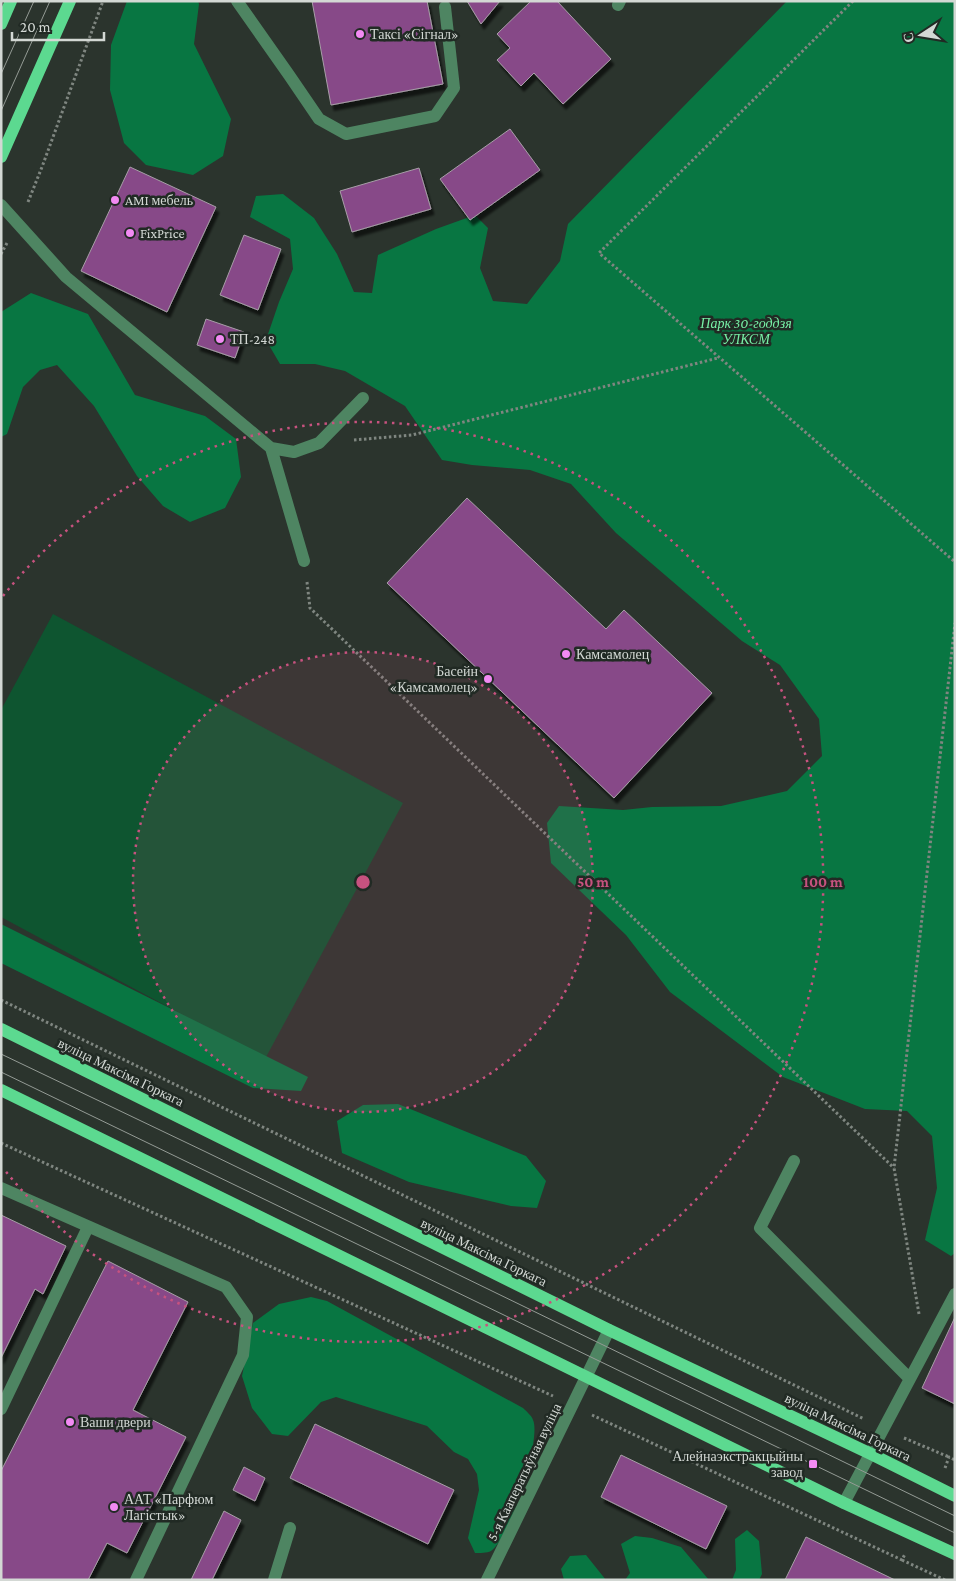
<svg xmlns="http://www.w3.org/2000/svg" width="956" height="1581" font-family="'Crimson Pro',serif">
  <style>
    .green { fill: #0e5530 }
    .forest { fill: #087642 }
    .building { fill: #874988; stroke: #a79ea7; filter: url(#shadow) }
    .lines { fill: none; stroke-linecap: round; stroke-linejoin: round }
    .path { stroke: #7f8680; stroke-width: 3; stroke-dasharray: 2.5 2.5; stroke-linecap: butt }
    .minor { stroke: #4e8562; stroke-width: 12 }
    .major { stroke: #5cd990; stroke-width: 12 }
    .tram { stroke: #949b95; stroke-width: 1 }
    .ring { fill: none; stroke: #c7527f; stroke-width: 2.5; stroke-dasharray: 2.5 5 }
    .poi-dot { fill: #f28af3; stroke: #212a24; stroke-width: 2 }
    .labels { text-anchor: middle; stroke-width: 5; stroke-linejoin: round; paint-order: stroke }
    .poi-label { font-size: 14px; fill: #d3d8d4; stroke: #212a24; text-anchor: start }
    .park-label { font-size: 14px; font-style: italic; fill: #77f0a6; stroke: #212a24 }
    .street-label { font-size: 14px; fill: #d3d8d4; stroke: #212a24 }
    .centre { fill: #c7527f; stroke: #212a24; stroke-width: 2.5 }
    .ring-label { font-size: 15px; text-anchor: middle; font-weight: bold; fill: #c7527f; stroke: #212a24; stroke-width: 5; stroke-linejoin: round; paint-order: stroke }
  </style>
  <defs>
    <filter id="shadow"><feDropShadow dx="3" dy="5.5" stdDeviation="1" flood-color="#0009"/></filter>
  </defs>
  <rect width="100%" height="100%" fill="#2b342d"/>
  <path class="green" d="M 53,614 L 403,803 L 265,1059 L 1,917 L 1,710 Z"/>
  <path class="forest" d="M 127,1 L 198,1 L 199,4 L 194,44 L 231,119 L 223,156 L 193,175 L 146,165 L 124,143 L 110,90 L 111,45 Z
    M 787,1 L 955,1 L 955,1253 L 951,1256 L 925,1240 L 937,1188 L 932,1136 L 907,1111 L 865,1109 L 783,1077 L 670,992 L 626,935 L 551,863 L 547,823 L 559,806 L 623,810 L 652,807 L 721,806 L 787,791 L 822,756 L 819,719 L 780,665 L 742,641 L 616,533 L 571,484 L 530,470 L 472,465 L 442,460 L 405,406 L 345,371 L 315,364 L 280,364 L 266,340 L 279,302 L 293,269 L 290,239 L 250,217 L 256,196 L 283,194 L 314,218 L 337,254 L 354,292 L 372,293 L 378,255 L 436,229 L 475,215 L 488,228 L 480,268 L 493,301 L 527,304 L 560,261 L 568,224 Z
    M 31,293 L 88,314 L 135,395 L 205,416 L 236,439 L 241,477 L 225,508 L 190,522 L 163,506 L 137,476 L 94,406 L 57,365 L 40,370 L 23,387 L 7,434 L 1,437 L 1,312 Z
    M 1,924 L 308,1077 L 301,1091 L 253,1088 L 1,963 Z
    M 398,1104 L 526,1156 L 546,1181 L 537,1208 L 511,1206 L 409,1182 L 342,1153 L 337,1121 L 363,1105 Z
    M 311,1297 L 327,1301 L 523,1408 C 526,1411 532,1416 533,1420 C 542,1439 508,1541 491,1551 C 487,1553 480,1553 475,1553 L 468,1538 L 479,1490 L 477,1474 L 468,1459 L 454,1452 L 427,1426 L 336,1397 L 321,1402 L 288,1436 L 272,1434 L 252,1408 L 242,1376 L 253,1323 L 279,1304 Z
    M 747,1530 L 759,1541 L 762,1574 L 759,1580 L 732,1580 L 736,1570 L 735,1539 Z
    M 635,1536 L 652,1538 L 681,1547 L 709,1580 L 625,1580 L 630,1573 L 621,1544 Z
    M 586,1555 L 606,1580 L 564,1580 L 561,1569 L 570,1556 Z"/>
  <path class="building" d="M 312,1 L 427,1 L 443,84 L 331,105 Z
    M 467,1 L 500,1 L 481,24 Z
    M 531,1 L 557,1 L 611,59 L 563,104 L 534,73 L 521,86 L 497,60 L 510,48 L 497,34 Z
    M 510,129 L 540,170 L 470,220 L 440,179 Z
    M 130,167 L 216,207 L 167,312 L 81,271 Z
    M 419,168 L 431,209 L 352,232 L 340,191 Z
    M 244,235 L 281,249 L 258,310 L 220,295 Z
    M 206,319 L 244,332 L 235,358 L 197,345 Z
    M 467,498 L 606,629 L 624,610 L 712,693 L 614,798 L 387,583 Z
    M 1,1215 L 66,1246 L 43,1294 L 35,1289 L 1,1358 Z
    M 108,1261 L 188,1302 L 133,1410 L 186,1437 L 127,1553 L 107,1543 L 88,1580 L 1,1580 L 1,1471 Z
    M 955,1317 L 955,1404 L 922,1388 Z
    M 315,1424 L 454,1490 L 428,1544 L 290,1478 Z
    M 621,1455 L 727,1506 L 706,1549 L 601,1497 Z
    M 244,1467 L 265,1478 L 255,1501 L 233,1490 Z
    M 224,1511 L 241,1520 L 212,1580 L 191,1580 Z
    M 806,1537 L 895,1580 L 785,1580 Z"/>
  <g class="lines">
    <path class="path" d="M 853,1 L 599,253 L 955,562
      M 28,202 L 42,167 L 103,1
      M 1,254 L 7,243
      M 354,440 L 412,435 L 718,358
      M 307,582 L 310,608 L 894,1168
      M 1,1000 L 864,1419
      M 1,1143 L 553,1396
      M 919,1314 L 894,1168 L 955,623
      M 592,1415 L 902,1560 L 905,1554
      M 904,1438 L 949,1457
      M 945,1468 L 949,1457 L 955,1460
      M 902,1560 L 945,1580"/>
    <path class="minor" d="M 237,1 L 289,75 L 319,119 L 346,134 L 435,116 L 454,88 L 445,7
      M 618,5 L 620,1
      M 1,205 L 66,277 L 271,448 L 294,452 L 319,443 L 363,398
      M 271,448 L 304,561
      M 794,1161 L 760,1228 L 910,1379
      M 1,1188 L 226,1287 L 247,1317 L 243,1355 L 136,1580
      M 1,1409 L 88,1227
      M 844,1503 L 955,1294
      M 274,1580 L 290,1528
      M 487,1580 L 609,1330"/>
    <path class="major" d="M 1,24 L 11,1
      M 1,157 L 70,1
      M 1,1029 L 609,1330 L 871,1454 L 955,1496
      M 1,1090 L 844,1503 L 955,1554"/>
    <path class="tram" d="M 1,74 L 34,1
      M 1,111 L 50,1
      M 1,1054 L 206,1152 L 955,1516
      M 1,1072 L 955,1533"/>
  </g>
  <circle cx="363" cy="882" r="230" fill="#c7527f" fill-opacity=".12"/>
  <g class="ring">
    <circle cx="363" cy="882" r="230"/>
    <path d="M3 596A460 460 0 1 1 3 1168"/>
  </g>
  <g class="poi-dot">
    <circle cx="360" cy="34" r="5"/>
    <circle cx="115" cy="200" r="5"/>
    <circle cx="130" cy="233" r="5"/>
    <circle cx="220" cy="339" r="5"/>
    <circle cx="566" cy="654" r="5"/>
    <circle cx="488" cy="679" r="5"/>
    <circle cx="70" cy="1422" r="5"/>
    <rect x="808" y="1459" width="10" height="10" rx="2.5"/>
    <circle cx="114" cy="1507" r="5"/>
  </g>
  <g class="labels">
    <g class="poi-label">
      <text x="370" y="39">Таксі «Сігнал»</text>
      <text x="125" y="205">AMI мебель</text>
      <text x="140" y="238">FixPrice</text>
      <text x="230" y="344">ТП-248</text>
      <text x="576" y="659">Камсамолец</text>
      <text x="478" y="676" text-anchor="end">Басейн<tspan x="478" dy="16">«Камсамолец»</tspan></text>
      <text x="80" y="1427">Ваши двери</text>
      <text x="803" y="1461" text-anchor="end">Алейнаэкстракцыйны<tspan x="803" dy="16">завод</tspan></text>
      <text x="124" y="1504">ААТ «Парфюм<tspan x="124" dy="16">Лагістык»</tspan></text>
    </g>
    <g class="park-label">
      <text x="746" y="328">Парк 30-годдзя<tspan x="746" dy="16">УЛКСМ</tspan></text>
    </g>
    <g class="street-label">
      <text transform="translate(121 1072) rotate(26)" y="5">вуліца Максіма Горкага</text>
      <text transform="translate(484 1252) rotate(26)" y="5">вуліца Максіма Горкага</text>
      <text transform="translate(848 1427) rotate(26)" y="5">вуліца Максіма Горкага</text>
      <text transform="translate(524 1472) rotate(-64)" y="5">5-я Кааператыўная вуліца</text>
    </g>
  </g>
  <circle cx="363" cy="882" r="8" class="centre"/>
  <g class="ring-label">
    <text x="593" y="887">50 m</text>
    <text x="823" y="887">100 m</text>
  </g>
  <rect width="956" height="1581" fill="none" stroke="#d3d8d4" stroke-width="5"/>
  <g transform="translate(921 35) rotate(258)" stroke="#212a24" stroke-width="4" paint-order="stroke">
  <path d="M0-4L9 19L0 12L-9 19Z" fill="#d3d8d4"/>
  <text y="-8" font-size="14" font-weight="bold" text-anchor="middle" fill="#d3d8d4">С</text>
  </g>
  <path d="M12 32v8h92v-8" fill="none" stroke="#d3d8d4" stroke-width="2.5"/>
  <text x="20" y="32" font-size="15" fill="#d3d8d4" stroke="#212a24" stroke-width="4" paint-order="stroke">20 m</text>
</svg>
